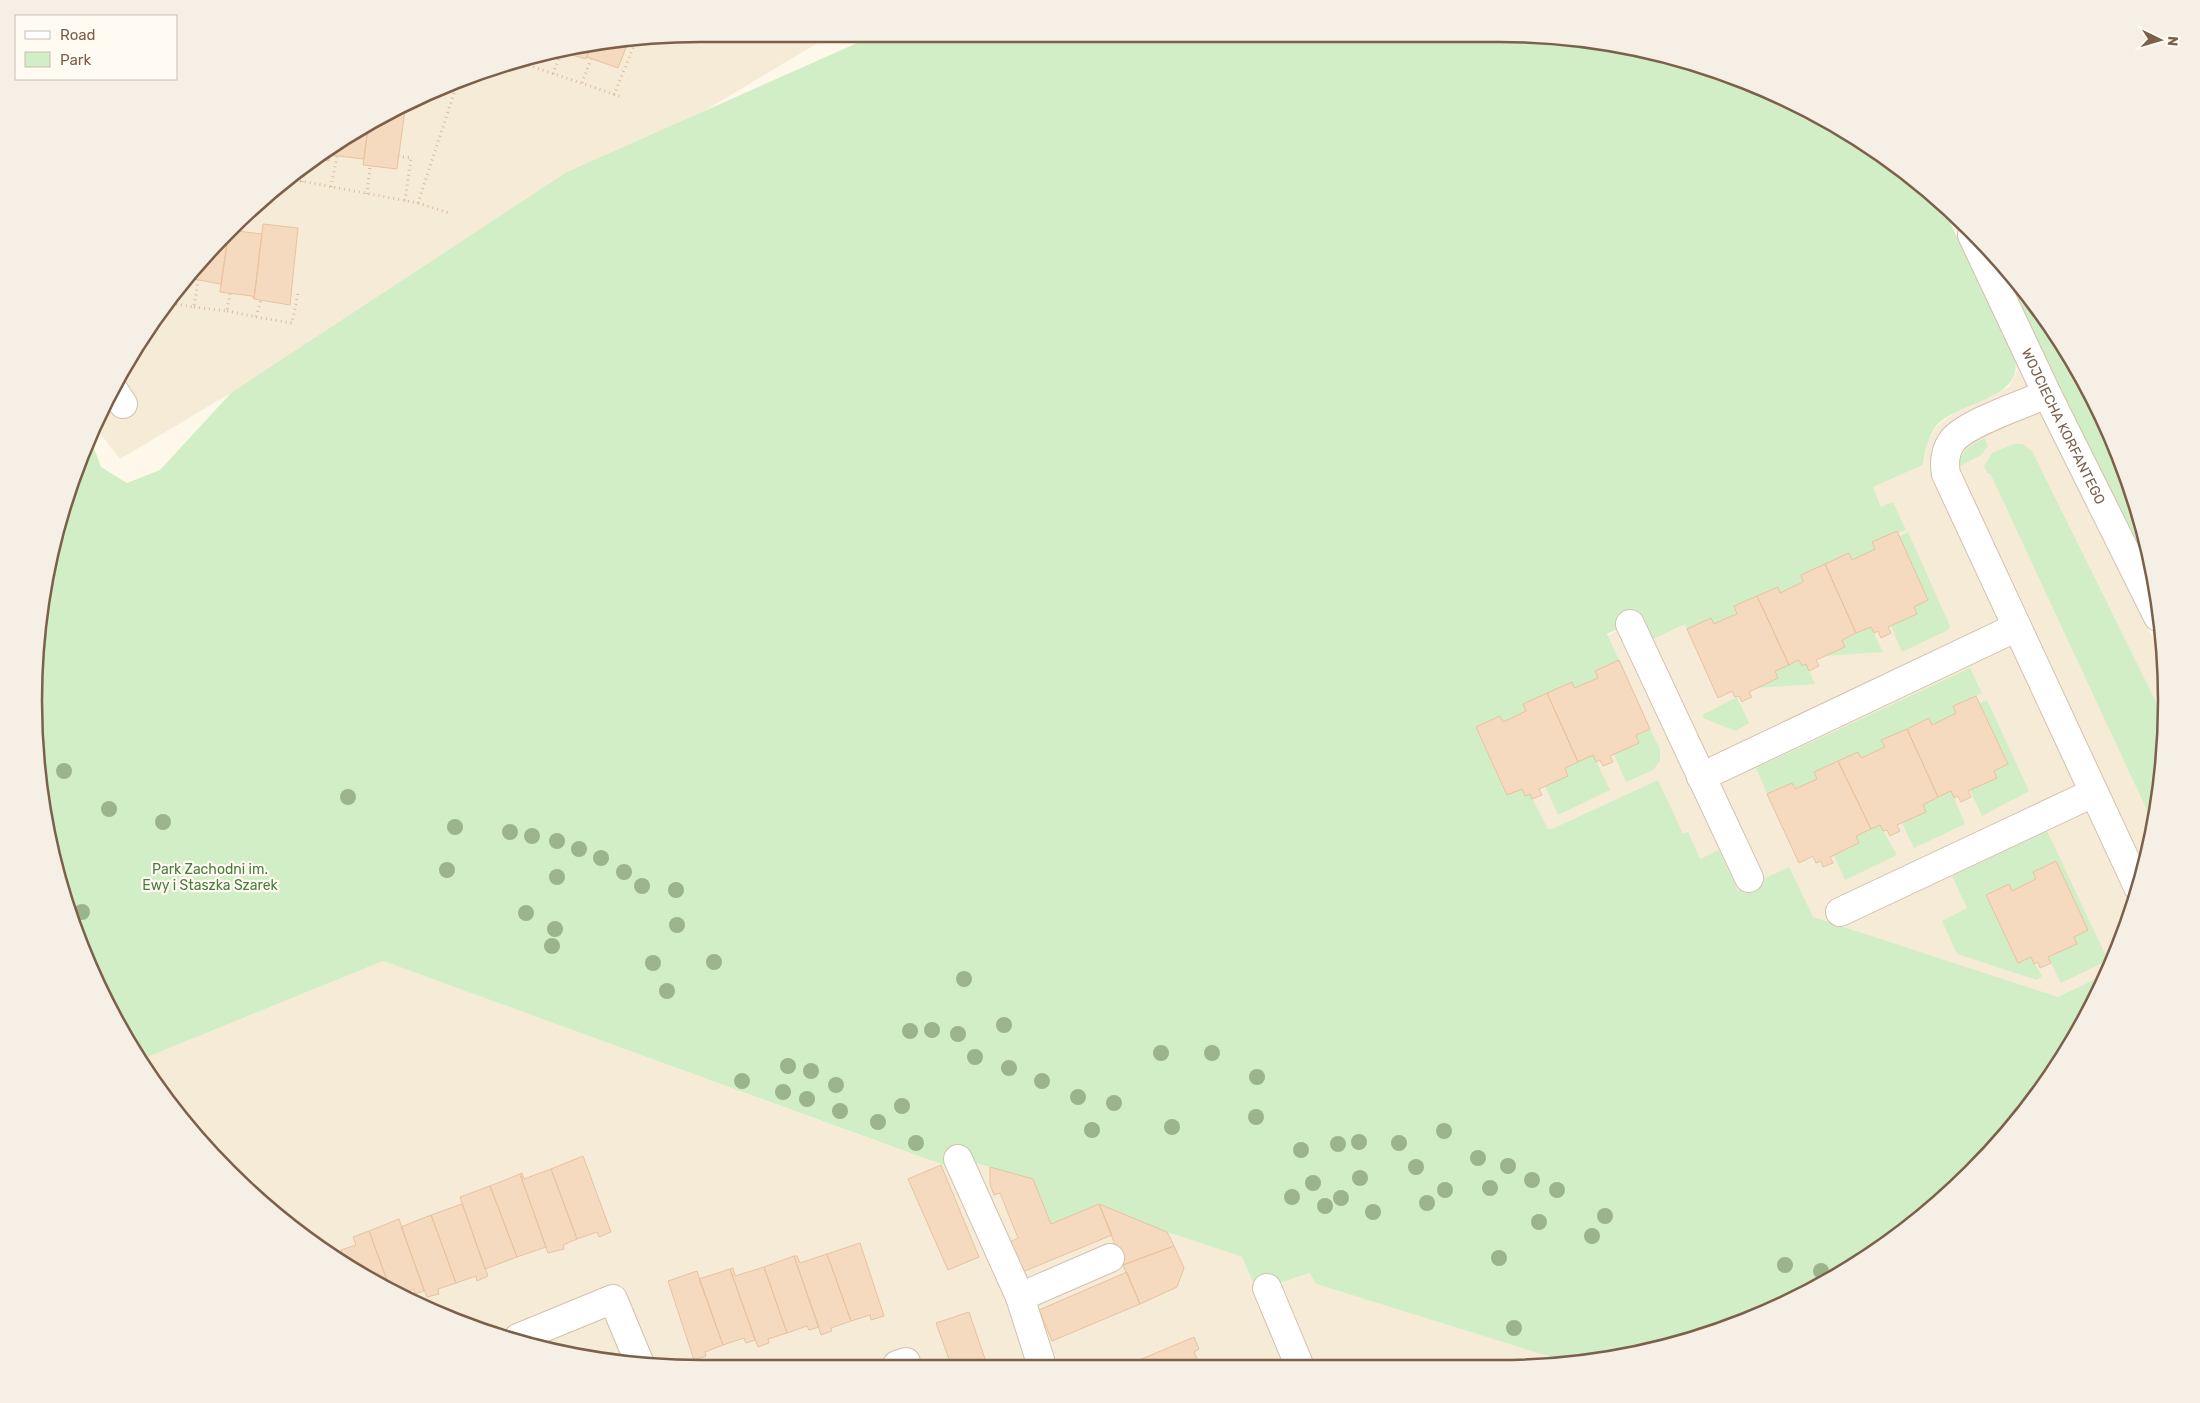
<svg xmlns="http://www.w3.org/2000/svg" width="2200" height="1403" font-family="Rubik,sans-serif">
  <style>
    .residential { fill: #f6ebd7 }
    .green { fill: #d2eec6 }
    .building { fill: #f5dabf; stroke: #e9c29e }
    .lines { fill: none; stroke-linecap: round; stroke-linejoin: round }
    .minor-casing { stroke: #d2c1ad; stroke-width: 30 }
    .path { stroke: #dbbda1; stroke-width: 3; stroke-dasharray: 1 4; stroke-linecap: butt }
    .minor { stroke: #fff; stroke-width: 28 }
    .tree { fill: #9cb48b }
    .labels { text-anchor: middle; stroke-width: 4.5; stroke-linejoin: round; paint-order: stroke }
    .street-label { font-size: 14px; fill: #7c604a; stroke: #fffbf2 }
    .park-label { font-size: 14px; fill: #4b7c3e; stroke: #fffbf2 }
    .rim { fill: none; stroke: #7c604a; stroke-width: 2.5 }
  </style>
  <rect width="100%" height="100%" fill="#fef8ea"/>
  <path class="residential" d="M 614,40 L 823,40 L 120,459 L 96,428 L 123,368 L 172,295 L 230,229 L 330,146 L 487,69 Z
    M 2015,359 L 2165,663 L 2161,788 L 2131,916 L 2082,1025 L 1475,813 L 1476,727 L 1480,725 L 1470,700 L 1881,507 L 1873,487 L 1923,465 L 1928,441 L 1937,426 L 1958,410 L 2009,387 L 2017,370 Z
    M 383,961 L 972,1176 L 974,1163 L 1033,1179 L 1051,1224 L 1099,1204 L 1167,1232 L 1242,1257 L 1257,1291 L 1311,1273 L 1316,1284 L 1570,1363 L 1542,1368 L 615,1364 L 446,1318 L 367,1280 L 261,1204 L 146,1072 L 140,1060 Z"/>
  <path class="green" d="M 864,40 L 1586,40 L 1672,57 L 1794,102 L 1939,199 L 2015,359 C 2023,400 1961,400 1937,425 C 1928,436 1925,451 1923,465 L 1873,487 L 1881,507 L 1893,502 L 1906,530 L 1872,542 L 1875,549 L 1852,560 L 1849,554 L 1801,575 L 1803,582 L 1780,593 L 1777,587 L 1734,606 L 1737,614 L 1714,624 L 1710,618 L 1687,629 L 1685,624 L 1653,639 L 1644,618 L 1611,632 L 1607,634 L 1619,660 L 1595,671 L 1598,678 L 1503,722 L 1500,716 L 1476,727 L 1507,795 L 1522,789 L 1530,794 L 1548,829 L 1552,829 L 1658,780 L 1683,834 L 1688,832 L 1700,859 L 1719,850 L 1738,891 L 1789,867 L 1813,917 L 2058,997 L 2104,975 L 2077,1035 L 2001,1142 L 1905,1231 L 1794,1300 L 1672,1346 L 1570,1363 L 1316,1284 L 1310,1273 L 1257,1291 L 1242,1257 L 1167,1232 L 1099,1204 L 1051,1224 L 1032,1179 L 975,1163 L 973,1176 L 383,961 L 140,1060 L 119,1010 L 114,1012 L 85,957 L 56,874 L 35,745 L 35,658 L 69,487 L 91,440 L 101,467 L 127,483 L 160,470 L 231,393 L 567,172 Z
    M 2001,266 L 2028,295 L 2097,406 L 2143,528 L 2150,571 Z
    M 1985,438 L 1988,446 L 1981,455 L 1958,467 C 1959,451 1972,444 1985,438 Z
    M 2014,444 L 2022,444 L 2032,451 L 2163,716 L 2161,788 L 2153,823 L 1990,473 L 1988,474 L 1984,466 L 1992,453 Z
    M 1908,532 L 1950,626 L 1948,630 L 1902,652 L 1891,626 L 1917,613 L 1914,607 L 1928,600 L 1899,537 Z
    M 1871,627 L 1883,652 L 1826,656 L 1845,647 L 1842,640 Z
    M 1799,660 L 1802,666 L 1806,664 L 1815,684 L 1757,688 L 1778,678 L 1775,671 Z
    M 1970,668 L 1982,693 L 1953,706 L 1956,713 L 1932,725 L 1929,719 L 1882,740 L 1885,747 L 1861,758 L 1858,752 L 1815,772 L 1817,779 L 1795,789 L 1767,794 L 1756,768 Z
    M 1737,697 L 1749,723 L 1736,731 L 1705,719 L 1702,715 Z
    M 1987,700 L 2029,791 L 1982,816 L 1970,790 L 1997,778 L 1994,771 L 2008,764 L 1980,703 Z
    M 1650,729 L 1660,749 L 1660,761 L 1653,770 L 1626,782 L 1614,754 L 1639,743 L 1636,735 Z
    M 1593,755 L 1610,790 L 1558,815 L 1545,786 L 1565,768 Z
    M 1951,791 L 1965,824 L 1914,848 L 1902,823 L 1926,812 L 1923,805 Z
    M 1880,825 L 1897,855 L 1845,880 L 1834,855 L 1859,844 L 1856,836 Z
    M 2047,831 L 2106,956 L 2102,963 L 2061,983 L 2048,957 L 2077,944 L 2074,937 L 2088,930 L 2056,861 L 2033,872 L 2036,879 L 2012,891 L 2009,884 L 1986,895 L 2018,963 L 2031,957 L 2042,976 L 2037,980 L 1957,954 L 1942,921 L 1967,908 L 1952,876 Z"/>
  <path class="building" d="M 614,40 L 629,40 L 618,68 L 587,57 L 591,45 Z
    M 591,45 L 586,59 L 562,52 Z
    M 405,110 L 397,169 L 363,165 L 368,128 Z
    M 368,128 L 364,159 L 330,155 L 331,146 Z
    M 331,146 L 329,161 L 315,159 L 330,146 Z
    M 263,224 L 298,228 L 290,305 L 254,299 Z
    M 229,230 L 221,284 L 188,278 L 188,276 Z
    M 229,230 L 262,234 L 254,299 L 252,296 L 220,292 Z
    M 1897,531 L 1928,600 L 1914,607 L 1917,614 L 1888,627 L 1891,633 L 1881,638 L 1878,631 L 1874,633 L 1871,627 L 1856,633 L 1825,564 L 1849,553 L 1852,560 L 1875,549 L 1872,542 Z
    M 1825,564 L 1856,633 L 1842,640 L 1845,647 L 1816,660 L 1819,666 L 1809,671 L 1806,664 L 1802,666 L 1799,660 L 1789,665 L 1757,596 L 1778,587 L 1780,593 L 1803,582 L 1801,575 Z
    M 1757,596 L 1789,665 L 1775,671 L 1778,678 L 1749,692 L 1752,697 L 1747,699 L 1742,702 L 1739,696 L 1735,697 L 1732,691 L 1718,698 L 1687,629 L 1711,618 L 1714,624 L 1727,618 L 1737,614 L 1734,606 Z
    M 1619,660 L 1650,729 L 1636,735 L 1639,743 L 1610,756 L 1613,762 L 1603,766 L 1600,760 L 1596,762 L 1593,755 L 1578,762 L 1547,693 L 1572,682 L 1574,688 L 1598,678 L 1595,671 Z
    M 1547,693 L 1578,762 L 1565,768 L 1568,776 L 1539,789 L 1542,795 L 1532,799 L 1530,794 L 1525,796 L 1522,789 L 1507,795 L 1476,727 L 1500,716 L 1503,722 L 1526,711 L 1523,704 Z
    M 1976,696 L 2008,764 L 1994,771 L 1997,778 L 1968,791 L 1971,797 L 1961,802 L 1958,796 L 1954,798 L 1951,791 L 1938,797 L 1907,729 L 1929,718 L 1932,725 L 1956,713 L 1953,706 Z
    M 1907,729 L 1938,797 L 1923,805 L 1926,812 L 1897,825 L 1900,831 L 1890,836 L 1887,830 L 1883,831 L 1880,825 L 1871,829 L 1838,761 L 1858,752 L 1861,758 L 1885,747 L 1881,740 Z
    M 1838,761 L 1871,829 L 1856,836 L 1859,843 L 1830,857 L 1833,863 L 1823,867 L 1821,861 L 1816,863 L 1813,856 L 1799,863 L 1767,794 L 1792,783 L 1795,789 L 1817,779 L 1814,772 Z
    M 2056,861 L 2088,930 L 2074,937 L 2077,944 L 2048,957 L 2051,963 L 2040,968 L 2038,962 L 2034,964 L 2031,957 L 2018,963 L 1986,895 L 2009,884 L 2012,891 L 2036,879 L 2033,872 Z
    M 583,1156 L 611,1232 L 599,1237 L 597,1232 L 577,1239 L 551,1169 Z
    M 941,1165 L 979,1257 L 948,1270 L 908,1179 Z
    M 990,1167 L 1033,1179 L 1051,1224 L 1099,1204 L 1112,1235 L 1020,1273 L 1008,1243 L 1018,1238 L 1000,1193 L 994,1195 L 990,1184 Z
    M 551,1169 L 577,1239 L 563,1245 L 564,1249 L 548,1253 L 520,1174 L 522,1173 L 524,1179 Z
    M 520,1174 L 546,1247 L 517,1257 L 490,1186 Z
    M 490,1186 L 517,1257 L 485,1269 L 460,1197 Z
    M 462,1204 L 488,1276 L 477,1281 L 476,1276 L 456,1283 L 431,1215 Z
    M 1099,1204 L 1167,1232 L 1174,1246 L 1123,1265 Z
    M 431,1215 L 456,1283 L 438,1289 L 439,1294 L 427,1297 L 401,1227 Z
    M 399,1219 L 424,1291 L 415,1294 L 414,1289 L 398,1295 L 391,1291 L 369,1231 Z
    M 369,1231 L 391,1291 L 367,1280 L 346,1265 L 341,1250 L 356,1245 L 353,1237 Z
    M 860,1243 L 884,1316 L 871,1320 L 870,1315 L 851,1321 L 827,1254 Z
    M 1174,1246 L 1184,1268 L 1177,1287 L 1140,1304 L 1123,1265 Z
    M 827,1254 L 851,1321 L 831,1328 L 832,1331 L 821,1335 L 794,1256 L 797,1256 L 800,1263 Z
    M 794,1256 L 819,1327 L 809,1330 L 807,1326 L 787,1333 L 764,1267 Z
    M 764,1267 L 787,1333 L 768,1339 L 769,1343 L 758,1347 L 730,1269 L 733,1268 L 735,1276 Z
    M 730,1269 L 755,1340 L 746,1343 L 744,1338 L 723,1345 L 699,1279 Z
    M 697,1271 L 723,1345 L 705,1352 L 706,1356 L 694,1360 L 668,1281 Z
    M 1127,1272 L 1140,1304 L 1052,1341 L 1039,1310 Z
    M 969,1312 L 984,1356 L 987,1365 L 951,1365 L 936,1323 Z
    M 1194,1337 L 1199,1349 L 1194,1352 L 1200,1366 L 1125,1366 Z"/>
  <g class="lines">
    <g class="minor-casing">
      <g id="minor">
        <path id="s1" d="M 1972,235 L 2047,394 L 2158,617"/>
        <path d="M 113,389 L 123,404"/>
        <path d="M 2047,394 C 2024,404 1966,423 1952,441 C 1945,451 1944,463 1946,474 L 2138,887"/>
        <path d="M 1630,624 L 1749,878"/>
        <path d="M 1701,777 L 2015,628"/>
        <path d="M 1840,912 L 2093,793"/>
        <path d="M 958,1159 L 1020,1297 L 1042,1366"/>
        <path d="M 1267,1288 L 1300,1367"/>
        <path d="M 1020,1297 L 1110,1258"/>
        <path d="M 518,1338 L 613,1299 L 640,1364"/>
        <path d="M 897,1365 L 906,1362"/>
      </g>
    </g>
    <path class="path" d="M 519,62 L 622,97
      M 530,65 L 532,59
      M 553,74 L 561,52
      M 582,83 L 591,59
      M 614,95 L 635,43 L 629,40
      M 398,156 L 411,158 L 405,201
      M 290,179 L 418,203 L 457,84
      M 302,182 L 305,168
      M 331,187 L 337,155
      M 367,194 L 370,166
      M 418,203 L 449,213
      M 166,303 L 176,304 L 178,288
      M 176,304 L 194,307 L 198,280
      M 194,307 L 227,311 L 230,293
      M 227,311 L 256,317 L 261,300
      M 256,317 L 292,323 L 298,293"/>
    <use href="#minor" class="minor"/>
  </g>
  <g class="tree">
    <circle cx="64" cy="771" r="8"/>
    <circle cx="348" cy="797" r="8"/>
    <circle cx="109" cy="809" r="8"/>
    <circle cx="163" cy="822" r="8"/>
    <circle cx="455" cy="827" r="8"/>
    <circle cx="510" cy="832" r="8"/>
    <circle cx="532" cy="836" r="8"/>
    <circle cx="557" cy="841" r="8"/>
    <circle cx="579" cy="849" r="8"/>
    <circle cx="601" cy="858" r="8"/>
    <circle cx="447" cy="870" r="8"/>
    <circle cx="624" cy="872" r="8"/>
    <circle cx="557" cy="877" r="8"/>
    <circle cx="642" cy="886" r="8"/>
    <circle cx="676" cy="890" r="8"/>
    <circle cx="82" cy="912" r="8"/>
    <circle cx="526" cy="913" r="8"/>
    <circle cx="677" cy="925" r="8"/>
    <circle cx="555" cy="929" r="8"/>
    <circle cx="552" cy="946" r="8"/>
    <circle cx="714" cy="962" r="8"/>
    <circle cx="653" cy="963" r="8"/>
    <circle cx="964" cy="979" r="8"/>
    <circle cx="667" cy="991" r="8"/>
    <circle cx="1004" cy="1025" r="8"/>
    <circle cx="932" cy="1030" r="8"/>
    <circle cx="910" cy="1031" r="8"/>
    <circle cx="958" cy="1034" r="8"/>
    <circle cx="1161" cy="1053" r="8"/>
    <circle cx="1212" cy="1053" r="8"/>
    <circle cx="975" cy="1057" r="8"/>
    <circle cx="788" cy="1066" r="8"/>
    <circle cx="1009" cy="1068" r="8"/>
    <circle cx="811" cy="1071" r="8"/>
    <circle cx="1257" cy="1077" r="8"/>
    <circle cx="742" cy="1081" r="8"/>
    <circle cx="1042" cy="1081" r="8"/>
    <circle cx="836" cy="1085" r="8"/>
    <circle cx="783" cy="1092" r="8"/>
    <circle cx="1078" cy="1097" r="8"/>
    <circle cx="807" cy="1099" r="8"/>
    <circle cx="1114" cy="1103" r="8"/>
    <circle cx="902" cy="1106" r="8"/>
    <circle cx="840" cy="1111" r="8"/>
    <circle cx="1256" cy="1117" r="8"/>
    <circle cx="878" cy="1122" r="8"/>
    <circle cx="1172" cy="1127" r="8"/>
    <circle cx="1092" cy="1130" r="8"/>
    <circle cx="1444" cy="1131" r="8"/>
    <circle cx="1359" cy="1142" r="8"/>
    <circle cx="916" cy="1143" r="8"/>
    <circle cx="1399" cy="1143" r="8"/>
    <circle cx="1338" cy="1144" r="8"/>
    <circle cx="1301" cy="1150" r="8"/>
    <circle cx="1478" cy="1158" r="8"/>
    <circle cx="1508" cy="1166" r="8"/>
    <circle cx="1416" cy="1167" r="8"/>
    <circle cx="1360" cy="1178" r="8"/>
    <circle cx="1532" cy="1180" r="8"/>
    <circle cx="1313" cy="1183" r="8"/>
    <circle cx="1490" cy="1188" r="8"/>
    <circle cx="1445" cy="1190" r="8"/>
    <circle cx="1557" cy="1190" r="8"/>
    <circle cx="1292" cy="1197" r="8"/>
    <circle cx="1341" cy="1198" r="8"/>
    <circle cx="1427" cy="1203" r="8"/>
    <circle cx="1325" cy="1206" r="8"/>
    <circle cx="1373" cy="1212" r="8"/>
    <circle cx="1605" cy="1216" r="8"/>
    <circle cx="1539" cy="1222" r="8"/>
    <circle cx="1592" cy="1236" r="8"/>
    <circle cx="1499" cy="1258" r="8"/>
    <circle cx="1785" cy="1265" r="8"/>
    <circle cx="1821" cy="1271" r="8"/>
    <circle cx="1514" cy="1328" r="8"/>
  </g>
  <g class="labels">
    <g class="street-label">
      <text dy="5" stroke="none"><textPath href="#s1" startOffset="212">WOJCIECHA KORFANTEGO</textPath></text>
    </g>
    <g class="park-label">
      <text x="210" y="874">Park Zachodni im.<tspan x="210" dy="16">Ewy i Staszka Szarek</tspan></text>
    </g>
  </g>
  <path d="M0 0H2200V1403H0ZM701 42H1499A659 659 0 0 1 2158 701V701A659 659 0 0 1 1499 1360H701A659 659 0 0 1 42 701V701A659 659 0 0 1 701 42Z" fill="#f5efe5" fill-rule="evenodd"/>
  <path class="rim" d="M701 42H1499A659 659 0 0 1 2158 701V701A659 659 0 0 1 1499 1360H701A659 659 0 0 1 42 701V701A659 659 0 0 1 701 42Z"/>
  <rect x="15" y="15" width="162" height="65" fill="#fffbf2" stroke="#cbbdaf"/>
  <rect x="25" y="31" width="25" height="8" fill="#ffffff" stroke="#cbbdaf"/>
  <text x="60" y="40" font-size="15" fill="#7c604a">Road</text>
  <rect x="25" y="52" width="25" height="15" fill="#d2eec6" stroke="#cbbdaf"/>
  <text x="60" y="65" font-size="15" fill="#7c604a">Park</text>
  <g transform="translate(2160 40) rotate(95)" stroke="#fffbf2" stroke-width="4" paint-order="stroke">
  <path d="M0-4L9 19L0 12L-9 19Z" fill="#7c604a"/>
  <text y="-8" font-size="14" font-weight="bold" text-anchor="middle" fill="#7c604a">N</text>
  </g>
</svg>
